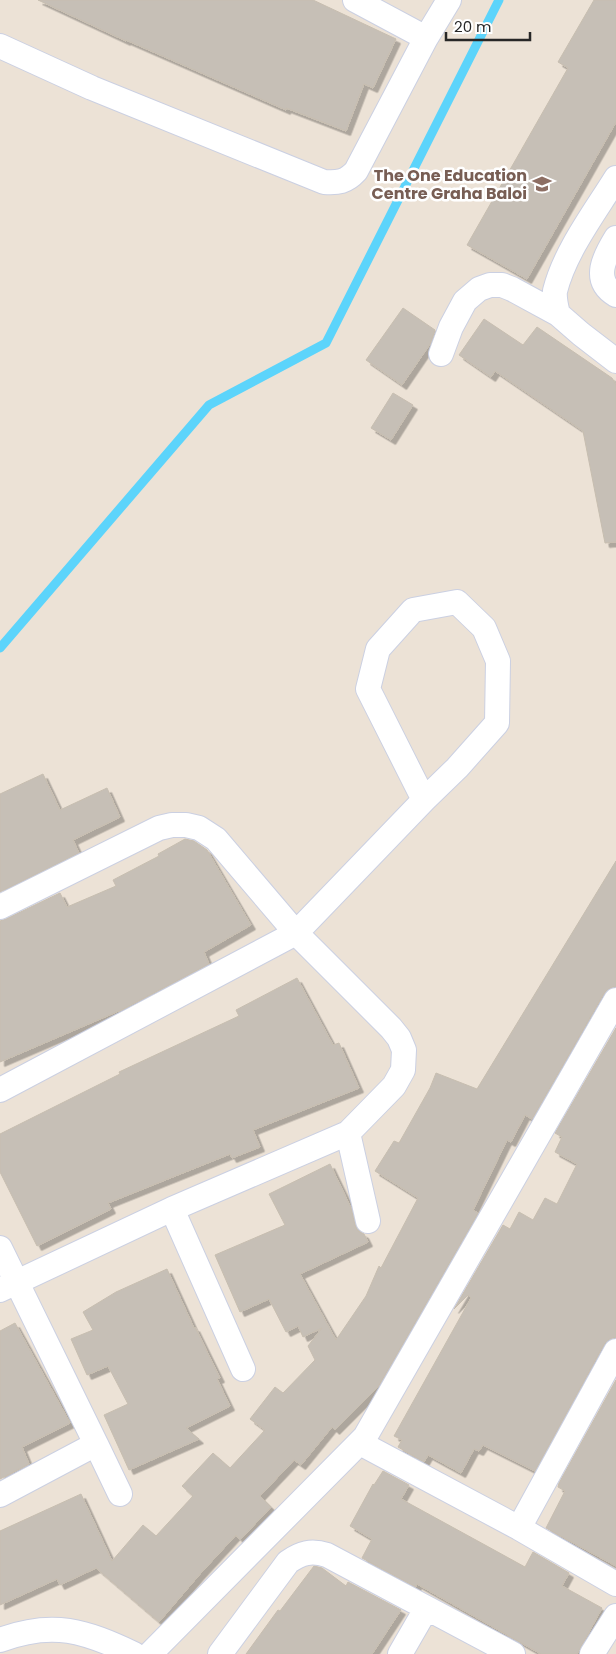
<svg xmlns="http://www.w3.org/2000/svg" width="616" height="1654" font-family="Poppins,sans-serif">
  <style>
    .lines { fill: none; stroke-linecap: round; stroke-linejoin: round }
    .stream { stroke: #5cd4fb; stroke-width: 9 }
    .building { fill: #c6bfb6; stroke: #c7beb0; filter: url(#shadow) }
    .street-casing { stroke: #cbd0e2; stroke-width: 26 }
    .street { stroke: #fff; stroke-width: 24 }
    .labels { text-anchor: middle; stroke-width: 5; stroke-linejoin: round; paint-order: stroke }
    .education-label { font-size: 16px; font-weight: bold; fill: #785e54; stroke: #fff; text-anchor: end }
  </style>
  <defs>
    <filter id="shadow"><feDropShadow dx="4.5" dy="4.5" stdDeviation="0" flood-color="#0004"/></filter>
  </defs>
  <rect width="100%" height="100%" fill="#ece2d6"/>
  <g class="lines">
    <path class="stream" d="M 0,648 L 209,405 L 326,343 L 499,0"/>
  </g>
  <path class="building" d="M 38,0 L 313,0 L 396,39 L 373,88 L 364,84 L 346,131 L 286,108 L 286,110 L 126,40 L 126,41 Z
    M 594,0 L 616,0 L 616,122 L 527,279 L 467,245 L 568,68 L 558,62 Z
    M 403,308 L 435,330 L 430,344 L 402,385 L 366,360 Z
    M 484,319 L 523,345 L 537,327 L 612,378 L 616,385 L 616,542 L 605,543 L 583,431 L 495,371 L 491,377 L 459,355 Z
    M 393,393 L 413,405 L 391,440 L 371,428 Z
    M 43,774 L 60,810 L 107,788 L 120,817 L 73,840 L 79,853 L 0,892 L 0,794 Z
    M 185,839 L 194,841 L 207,850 L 251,925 L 204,952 L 209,964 L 121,1010 L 0,1062 L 0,921 L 6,919 L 60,893 L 67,907 L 116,886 L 113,880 L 159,856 L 158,854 Z
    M 616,861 L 616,986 L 610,988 L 604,993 L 532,1119 L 525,1115 L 511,1142 L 507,1140 L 473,1210 L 478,1213 L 378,1387 L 335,1430 L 332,1427 L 301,1465 L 294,1460 L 260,1496 L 271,1507 L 240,1540 L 236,1535 L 200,1574 L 159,1622 L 96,1568 L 60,1585 L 57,1579 L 0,1605 L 0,1531 L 81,1494 L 112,1561 L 143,1525 L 156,1536 L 193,1496 L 182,1486 L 213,1453 L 230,1468 L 265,1430 L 250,1419 L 275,1387 L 283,1393 L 315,1360 L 308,1346 L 322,1328 L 303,1337 L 298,1326 L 286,1332 L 269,1299 L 240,1312 L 215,1255 L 285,1225 L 269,1194 L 330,1164 L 351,1208 L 355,1225 L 358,1231 L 364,1234 L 368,1242 L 300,1274 L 336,1340 L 366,1296 L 379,1266 L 381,1268 L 418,1198 L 375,1171 L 394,1141 L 399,1143 L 430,1088 L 436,1073 L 477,1089 Z
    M 297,978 L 333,1045 L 339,1043 L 359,1088 L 253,1130 L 260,1147 L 232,1158 L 230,1154 L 108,1203 L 111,1209 L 37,1246 L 0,1172 L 0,1134 L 120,1074 L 119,1072 L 239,1016 L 236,1010 Z
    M 616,1028 L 616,1337 L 609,1339 L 604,1344 L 535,1471 L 483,1445 L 479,1451 L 474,1449 L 461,1473 L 428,1455 L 424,1462 L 398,1447 L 402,1440 L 394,1436 L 471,1298 L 468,1295 L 454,1309 L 503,1225 L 510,1229 L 519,1212 L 533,1220 L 545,1198 L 557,1204 L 577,1164 L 555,1152 L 562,1137 L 555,1133 Z
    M 167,1269 L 194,1328 L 195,1327 L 220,1378 L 217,1379 L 230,1406 L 186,1428 L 199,1439 L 129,1470 L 104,1415 L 128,1404 L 108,1366 L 87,1375 L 71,1339 L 93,1330 L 83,1312 L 116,1292 Z
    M 15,1323 L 70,1423 L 22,1447 L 29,1464 L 0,1479 L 0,1331 Z
    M 616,1380 L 616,1566 L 546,1528 L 565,1491 L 558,1487 L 559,1483 Z
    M 383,1471 L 409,1485 L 401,1499 L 485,1545 L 525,1567 L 533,1552 L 569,1573 L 562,1586 L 602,1608 L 577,1654 L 541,1654 L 417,1584 L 416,1587 L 362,1558 L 372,1539 L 350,1526 L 373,1484 L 374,1485 Z
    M 314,1566 L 322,1568 L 346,1586 L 348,1582 L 401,1610 L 372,1654 L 246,1654 L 278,1610 L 280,1611 Z"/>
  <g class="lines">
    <g class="street-casing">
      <path id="street" d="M 355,0 L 426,38
        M 0,46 L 92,88 L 324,182 C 338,183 346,182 356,171 L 426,38 L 449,0
        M 616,238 C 605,256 591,280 616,295
        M 558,314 C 556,306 554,299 555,291 C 565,251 595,212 616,178
        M 441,354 L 451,327 L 465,301 L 479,289 L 490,285 L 502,285 L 512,289 L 558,314 L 581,334 L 616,361
        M 0,907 L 159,828 L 172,825 L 186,825 L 199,828 L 216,839 L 296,933 L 391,1028 L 399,1038 L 404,1050 L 403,1070 L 394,1086 L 348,1133 L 172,1209 L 0,1290
        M 0,1090 L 296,933 L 424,800 L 457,768 L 497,723 L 498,661 L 484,628 L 457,602 L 413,610 L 378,649 L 368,689 L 424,800
        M 348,1133 L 368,1221
        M 172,1209 L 243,1369
        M 0,1248 L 96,1444 L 0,1495
        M 360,1443 L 519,1528 L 616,1584
        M 96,1444 L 120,1494
        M 519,1528 L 616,1351
        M 0,1640 C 53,1620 85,1631 134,1654
        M 150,1654 L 365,1437 L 616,1000
        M 220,1654 L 288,1562 C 301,1553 311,1550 327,1555 L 513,1654
        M 400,1654 L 426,1609
        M 592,1654 L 616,1616"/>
    </g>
    <use href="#street" class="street"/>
  </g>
  <defs>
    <g id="school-bare" transform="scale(1.5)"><path d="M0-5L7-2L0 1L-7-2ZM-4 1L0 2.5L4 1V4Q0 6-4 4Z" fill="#8d6e63" stroke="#fff" stroke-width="2.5" paint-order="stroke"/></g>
  </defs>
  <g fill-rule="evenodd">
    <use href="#school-bare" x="542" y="184"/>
  </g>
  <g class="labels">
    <g class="education-label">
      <text x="527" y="181">The One Education<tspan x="527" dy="18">Centre Graha Baloi</tspan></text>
    </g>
  </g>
  <path d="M446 32v8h84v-8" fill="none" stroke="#272727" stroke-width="2.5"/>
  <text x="454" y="32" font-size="15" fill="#272727" stroke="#ffffff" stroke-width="4" paint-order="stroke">20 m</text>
</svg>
